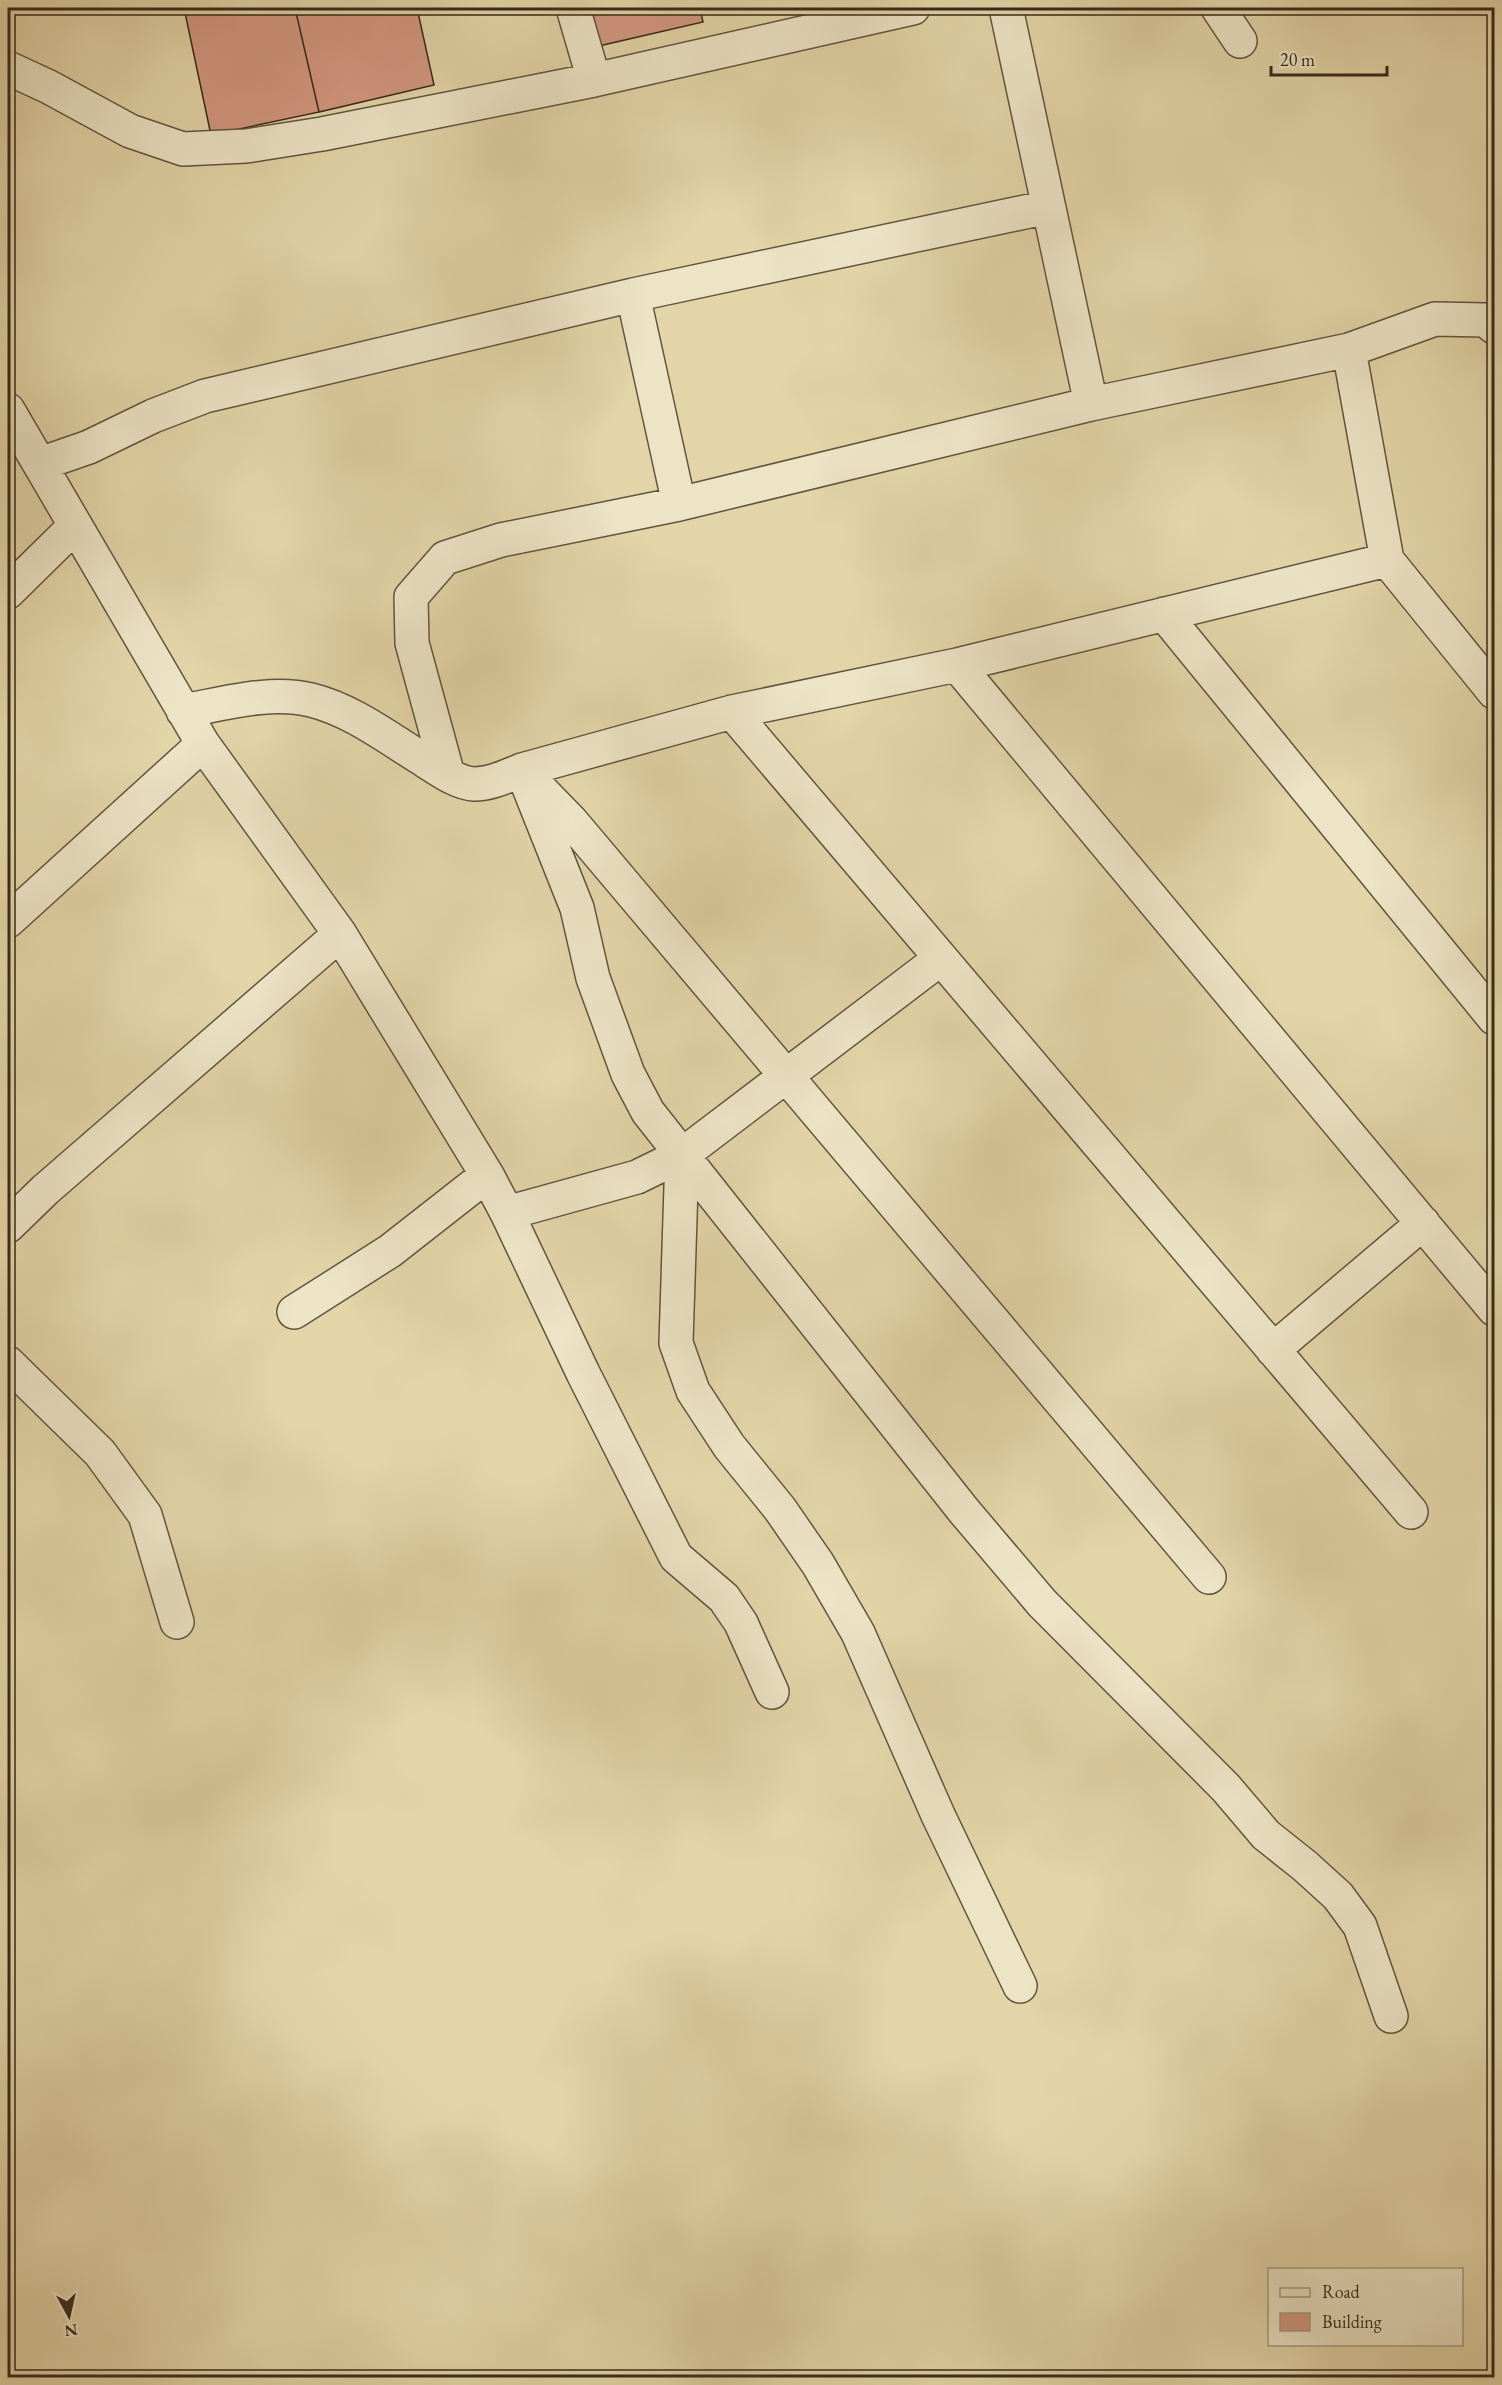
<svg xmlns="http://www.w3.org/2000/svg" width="1502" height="2385" font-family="'EB Garamond',serif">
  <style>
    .building { fill: #d39881; stroke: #362a1d; stroke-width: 1.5 }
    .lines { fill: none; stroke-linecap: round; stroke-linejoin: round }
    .minor-casing { stroke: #615540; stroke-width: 36 }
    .minor { stroke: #ede4c6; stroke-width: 33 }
  </style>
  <rect width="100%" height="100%" fill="#e3d5a8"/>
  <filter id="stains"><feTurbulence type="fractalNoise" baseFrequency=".00333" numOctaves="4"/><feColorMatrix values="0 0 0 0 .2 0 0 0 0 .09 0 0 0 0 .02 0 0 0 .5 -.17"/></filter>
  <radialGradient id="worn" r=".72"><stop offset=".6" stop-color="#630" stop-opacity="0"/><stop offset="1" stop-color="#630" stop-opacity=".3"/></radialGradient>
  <path class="building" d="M 184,8 L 295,8 L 319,112 L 211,135 Z
    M 295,8 L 417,8 L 434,85 L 319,112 Z
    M 580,8 L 700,8 L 703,22 L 590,48 Z"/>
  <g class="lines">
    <g class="minor-casing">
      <path id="minor" d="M 573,8 L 594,80
        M 1006,8 L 1091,404
        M 1218,8 L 1240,41
        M 8,68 L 49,87 L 130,131 L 183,149 L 246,146 L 322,134 L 594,80 L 913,8
        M 633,295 L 679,504
        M 1349,350 L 1387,560 L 1494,692
        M 8,410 L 203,744 L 340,934 L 487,1175 L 507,1213 L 583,1373 L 676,1557 L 724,1598 L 741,1623 L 772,1692
        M 40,464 L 89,447 L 153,416 L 205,396 L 633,295 L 1048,207
        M 8,592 L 74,527
        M 1164,614 L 1494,1018
        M 957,665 L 1494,1309
        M 183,711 C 223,704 270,690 311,700 C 352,710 388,738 424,760 C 438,769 457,783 474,784 C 491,784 507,776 522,770 L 732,712 L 957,665 L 1387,560
        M 732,712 L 1411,1512
        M 522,770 L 577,908 L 593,978 L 628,1074 L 648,1112 L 964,1511 L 1042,1603 L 1226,1788 L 1266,1835 L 1305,1866 L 1338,1896 L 1360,1926 L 1391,2016
        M 448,775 L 412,643 L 411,597 L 445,558 L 501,540 L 679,504 L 1091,404 L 1349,350 L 1435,319 L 1485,320 L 1494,327
        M 534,783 L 571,821 L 1209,1577
        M 8,921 L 203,744
        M 682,1155 L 676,1343 L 693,1391 L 729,1446 L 780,1509 L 818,1564 L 858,1633 L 938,1815 L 1020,1986
        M 507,1213 L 637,1177 L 682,1155 L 940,959
        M 8,1226 L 45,1190 L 340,934
        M 294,1312 L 390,1251 L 487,1175
        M 1273,1350 L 1423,1223
        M 8,1363 L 100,1453 L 145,1515 L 177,1622"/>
    </g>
    <use href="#minor" class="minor"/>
  </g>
  <rect width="1502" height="2385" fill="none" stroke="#e3d5a8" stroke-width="30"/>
  <rect x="9" y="9" width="1484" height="2367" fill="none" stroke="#362a1d" stroke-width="3"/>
  <rect x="15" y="15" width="1472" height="2355" fill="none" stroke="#362a1d" stroke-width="1.5"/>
  <rect x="1268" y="2268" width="195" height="78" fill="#ede4c6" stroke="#a49a82" stroke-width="1.5"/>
  <rect x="1280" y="2288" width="30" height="9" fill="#ede4c6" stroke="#a49a82" stroke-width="1.5"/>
  <text x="1322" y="2298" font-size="18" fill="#362a1d">Road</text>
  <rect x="1280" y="2313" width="30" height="18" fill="#d39881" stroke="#a49a82" stroke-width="1.5"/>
  <text x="1322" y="2328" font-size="18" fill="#362a1d">Building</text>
  <g transform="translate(69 2316) rotate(172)" stroke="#ede4c6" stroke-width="4.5" paint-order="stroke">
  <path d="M0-4.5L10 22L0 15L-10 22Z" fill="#362a1d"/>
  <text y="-9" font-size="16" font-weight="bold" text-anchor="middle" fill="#362a1d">N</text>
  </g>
  <path d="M1271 66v9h116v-9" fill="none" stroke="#362a1d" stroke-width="3"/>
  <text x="1280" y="66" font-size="18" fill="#362a1d" stroke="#ede4c6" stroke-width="4.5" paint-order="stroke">20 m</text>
  <rect width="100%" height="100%" filter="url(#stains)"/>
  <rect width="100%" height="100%" fill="url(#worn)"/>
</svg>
